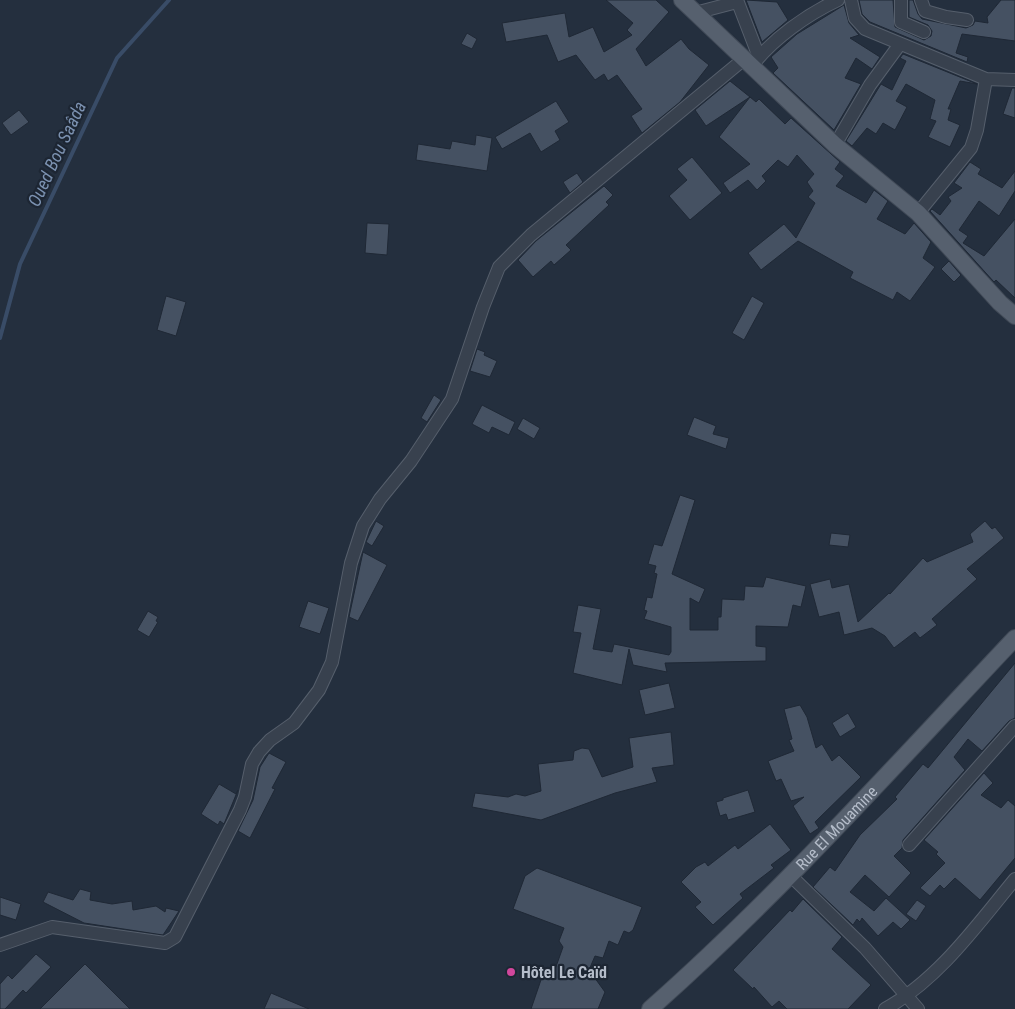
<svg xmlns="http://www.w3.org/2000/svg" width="1015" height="1009" font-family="'Roboto Condensed',sans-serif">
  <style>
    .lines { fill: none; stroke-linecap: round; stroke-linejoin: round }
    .stream { stroke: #394c67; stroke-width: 4 }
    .building { fill: #455162; stroke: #1f2835 }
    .minor-casing { stroke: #565f6c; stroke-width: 14 }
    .major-casing { stroke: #414a57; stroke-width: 18 }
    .minor { stroke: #38414e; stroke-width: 12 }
    .major { stroke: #56606e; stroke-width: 16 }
    .hotel-dot { fill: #d1479c; stroke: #1d2633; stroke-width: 2 }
    .labels { text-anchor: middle; stroke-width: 4.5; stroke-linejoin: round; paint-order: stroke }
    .street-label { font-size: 16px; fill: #b4bcc9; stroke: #1d2633 }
    .poi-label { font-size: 16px; font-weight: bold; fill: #b4bcc9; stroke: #1d2633; text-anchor: start }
    .water-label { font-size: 18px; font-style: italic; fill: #7c92b1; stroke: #1d2633 }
  </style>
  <rect width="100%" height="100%" fill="#242f3e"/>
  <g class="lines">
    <path class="stream" d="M 0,338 L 20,264 L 117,58 L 169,0"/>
  </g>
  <path class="building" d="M 606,0 L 656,0 L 669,12 L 636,49 L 646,66 L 681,39 L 689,49 L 709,65 L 680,102 L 642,133 L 631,116 L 642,109 L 617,75 L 608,81 L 604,74 L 595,80 L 576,55 L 558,62 L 547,35 L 506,42 L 502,23 L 565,13 L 569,37 L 593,27 L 604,52 L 632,35 L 627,30 L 633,23 Z
    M 746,0 L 777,2 L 788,20 L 762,42 Z
    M 859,0 L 893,0 L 895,27 L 924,40 L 931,36 L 932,31 L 928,25 L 909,17 L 909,0 L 913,0 L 918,14 L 922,19 L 966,28 L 973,25 L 975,21 L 988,23 L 987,17 L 1001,0 L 1015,0 L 1015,41 L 962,34 L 956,53 L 968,57 L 967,62 L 870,22 L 862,14 Z
    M 844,5 L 849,23 L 859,35 L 850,38 L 880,57 L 872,69 L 856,58 L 845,78 L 861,84 L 834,130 L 773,73 L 778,68 L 771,57 L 797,34 Z
    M 467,33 L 477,39 L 472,49 L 461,44 Z
    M 903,54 L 977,84 L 960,81 L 948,109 L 951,109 L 948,120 L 960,125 L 950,147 L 928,137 L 936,121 L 930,119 L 935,100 L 906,84 L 896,101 L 907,107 L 895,130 L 883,123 L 876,134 L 867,128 L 852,146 L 846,141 L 881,84 L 892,90 L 906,61 L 900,58 Z
    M 730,81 L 750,97 L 706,126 L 695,110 Z
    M 1012,88 L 1015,88 L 1015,118 L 1003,114 Z
    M 750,97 L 756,102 L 759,99 L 785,124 L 791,118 L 840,162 L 835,169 L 844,176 L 836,186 L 866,203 L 874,190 L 888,201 L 877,219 L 905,234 L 914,223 L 931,242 L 923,258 L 935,267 L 910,301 L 897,292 L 893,300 L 850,278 L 853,272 L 798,241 L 761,270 L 748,253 L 784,224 L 796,238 L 815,203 L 808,197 L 813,191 L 807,182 L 814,174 L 797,155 L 788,167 L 778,160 L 762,176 L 766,181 L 757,190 L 748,180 L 730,193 L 723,183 L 750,164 L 719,137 Z
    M 556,101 L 569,122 L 555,131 L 560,140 L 541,152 L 530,133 L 502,149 L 495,137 Z
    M 19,110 L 29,122 L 11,135 L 2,123 Z
    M 476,135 L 492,138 L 487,171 L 416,160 L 418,144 L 450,149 L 452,141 L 475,145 Z
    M 692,157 L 722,193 L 690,220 L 669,196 L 687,180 L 677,169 Z
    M 970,162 L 981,169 L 978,174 L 1002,188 L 1015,171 L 1015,191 L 999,216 L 979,201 L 959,230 L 968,236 L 963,243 L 984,256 L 1015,219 L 1015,298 L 996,280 L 994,282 L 930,211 L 932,209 L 940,215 L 951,201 L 948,197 L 962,188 L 954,183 Z
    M 577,173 L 583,182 L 570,193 L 563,182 Z
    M 604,186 L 613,195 L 606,202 L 609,205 L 566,245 L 571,250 L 554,265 L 551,261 L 533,277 L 518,260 L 536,241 Z
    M 367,223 L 389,224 L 387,255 L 365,253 Z
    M 949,261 L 961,275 L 954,282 L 941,269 Z
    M 166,296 L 186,302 L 176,336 L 157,330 Z
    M 752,296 L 764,303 L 744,340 L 732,333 Z
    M 477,349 L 485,352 L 484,355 L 497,361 L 490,377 L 470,371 Z
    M 434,395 L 441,400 L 427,422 L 421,418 Z
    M 482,405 L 515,422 L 509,435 L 492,427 L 489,433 L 472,424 Z
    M 694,417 L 716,426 L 713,434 L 729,438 L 726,449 L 687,435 Z
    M 523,418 L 540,428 L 534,439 L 517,429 Z
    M 680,495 L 695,500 L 672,574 L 705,589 L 699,603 L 690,598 L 690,630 L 718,630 L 718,617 L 721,617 L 722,599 L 744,600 L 745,586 L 763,587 L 766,577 L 806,586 L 801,607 L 793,605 L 788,627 L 756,626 L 756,646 L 766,647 L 766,661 L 665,663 L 667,672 L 633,665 L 629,649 L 622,685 L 573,673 L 581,633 L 573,632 L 578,605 L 601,609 L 593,649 L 612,652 L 614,644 L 669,655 L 671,652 L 671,627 L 644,619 L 647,611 L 644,610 L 647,597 L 652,598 L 657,574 L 654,573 L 656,566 L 648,564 L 654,544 L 662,546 Z
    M 376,521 L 384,526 L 372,546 L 366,542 Z
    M 985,521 L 992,529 L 995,527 L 1004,538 L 967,569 L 977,579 L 932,619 L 937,625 L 920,638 L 915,632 L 894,648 L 885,636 L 872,628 L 844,635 L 839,612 L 819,617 L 810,584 L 830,579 L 832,588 L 849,584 L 858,622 L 889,593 L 890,594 L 923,558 L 927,562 L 973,542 L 970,534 Z
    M 831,533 L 850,535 L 848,547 L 829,545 Z
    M 363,552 L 387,565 L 358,621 L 349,617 Z
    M 308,601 L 329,608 L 320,634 L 299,627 Z
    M 148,611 L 158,617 L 156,621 L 158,622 L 149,637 L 137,630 Z
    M 1015,663 L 1015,718 L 1009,721 L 982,751 L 968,739 L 954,757 L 965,770 L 903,840 L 902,848 L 894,856 L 911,873 L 889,897 L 865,875 L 850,892 L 874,911 L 886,898 L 910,920 L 901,929 L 893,922 L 878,936 L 862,918 L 860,922 L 857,919 L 853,925 L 813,887 L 830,867 L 835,871 L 860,835 L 897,799 L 895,797 L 923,764 L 928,768 Z
    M 669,683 L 675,708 L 645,715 L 639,690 Z
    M 800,705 L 807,717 L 816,748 L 822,744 L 832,761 L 839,755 L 861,777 L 815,822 L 819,828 L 810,834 L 793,806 L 804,797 L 791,801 L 781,779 L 776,781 L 768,761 L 794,751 L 789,740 L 792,739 L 784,709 Z
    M 848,713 L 856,727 L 840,737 L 832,723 Z
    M 671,732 L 674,765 L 652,768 L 657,782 L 615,793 L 541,820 L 472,807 L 475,793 L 508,797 L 516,794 L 525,796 L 541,791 L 538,764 L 573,760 L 574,751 L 582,748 L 589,749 L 602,777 L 633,767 L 629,738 Z
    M 269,753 L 286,762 L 272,788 L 275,789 L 250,838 L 238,831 L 253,800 L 260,767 Z
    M 984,773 L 993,783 L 981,795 L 1001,808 L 1008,800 L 1015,806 L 1015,858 L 980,900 L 955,878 L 944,889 L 940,885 L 930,896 L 920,888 L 945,863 L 936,854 L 938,852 L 924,840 Z
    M 219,784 L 236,794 L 238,790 L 224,824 L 220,821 L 218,825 L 201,814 Z
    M 748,790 L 755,812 L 728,820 L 726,814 L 720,816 L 716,802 L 723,800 L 723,798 Z
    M 770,824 L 791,850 L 771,865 L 774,868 L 740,894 L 743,898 L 713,925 L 695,907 L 701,902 L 681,882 L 696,867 L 705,862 L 708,866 L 735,845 L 738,849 Z
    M 537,868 L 642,907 L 633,930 L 629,933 L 624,931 L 618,945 L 609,941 L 603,958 L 595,956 L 589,970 L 605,992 L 598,1009 L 531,1009 L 544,971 L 553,975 L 563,947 L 559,941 L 564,928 L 513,909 L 525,876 Z
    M 80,889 L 91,892 L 90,900 L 112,904 L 132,901 L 133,910 L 156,906 L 165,912 L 166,908 L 179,911 L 163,935 L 84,923 L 43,902 L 48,892 L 73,900 Z
    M 0,897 L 21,904 L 16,920 L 0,915 Z
    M 803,899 L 842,937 L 832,949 L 871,985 L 848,1009 L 787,1009 L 779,1001 L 772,1007 L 754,987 L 753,989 L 733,970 L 790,910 L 792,912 Z
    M 917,900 L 926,906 L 916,921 L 906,914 Z
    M 36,954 L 51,967 L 26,993 L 23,990 L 5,1009 L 0,1009 L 0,984 L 8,975 L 12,979 Z
    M 85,964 L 130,1009 L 40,1009 Z
    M 271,993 L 309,1009 L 264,1009 Z"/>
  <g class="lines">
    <g class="minor-casing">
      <path id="minor" d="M 737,0 L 759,57
        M 851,0 L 855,18 L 865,29 L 986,79 L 1015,80
        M 901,0 L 901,22 L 924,32
        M 921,0 L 925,11 L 946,17 L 967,20
        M 695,13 L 737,2
        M 752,66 C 772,39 808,14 838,0
        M 835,145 L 870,85 L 900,44
        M 918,213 L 971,148 L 977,130 L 986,79
        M 909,845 L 1015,726
        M 790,875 L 865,948 L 918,1009
        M 0,945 L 52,927 L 165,943 L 175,937 L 240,810 L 245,797 L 252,764 L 259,752 L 270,740 L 294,723 L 319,690 L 332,662 L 351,563 L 363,526 L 380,499 L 411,461 L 452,399 L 483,307 L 499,267 L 531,235 L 744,59
        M 885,1009 C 938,980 977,925 1015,879"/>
    </g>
    <g class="major-casing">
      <g id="major">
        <path d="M 682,0 L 835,145 L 918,213 L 1000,303 L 1015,316"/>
        <path id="s1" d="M 650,1009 C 780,894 896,764 1015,638"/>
      </g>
    </g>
    <use href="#minor" class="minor"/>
    <use href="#major" class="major"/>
  </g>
  <circle class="hotel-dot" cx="511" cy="972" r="5"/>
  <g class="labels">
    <g class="street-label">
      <text dy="6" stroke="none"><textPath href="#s1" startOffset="260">Rue El Mouamine</textPath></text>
    </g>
    <g class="poi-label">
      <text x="521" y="978">Hôtel Le Caïd</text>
    </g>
    <g class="water-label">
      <text transform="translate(57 154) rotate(-65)" y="6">Oued Bou Saâda</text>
    </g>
  </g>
</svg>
